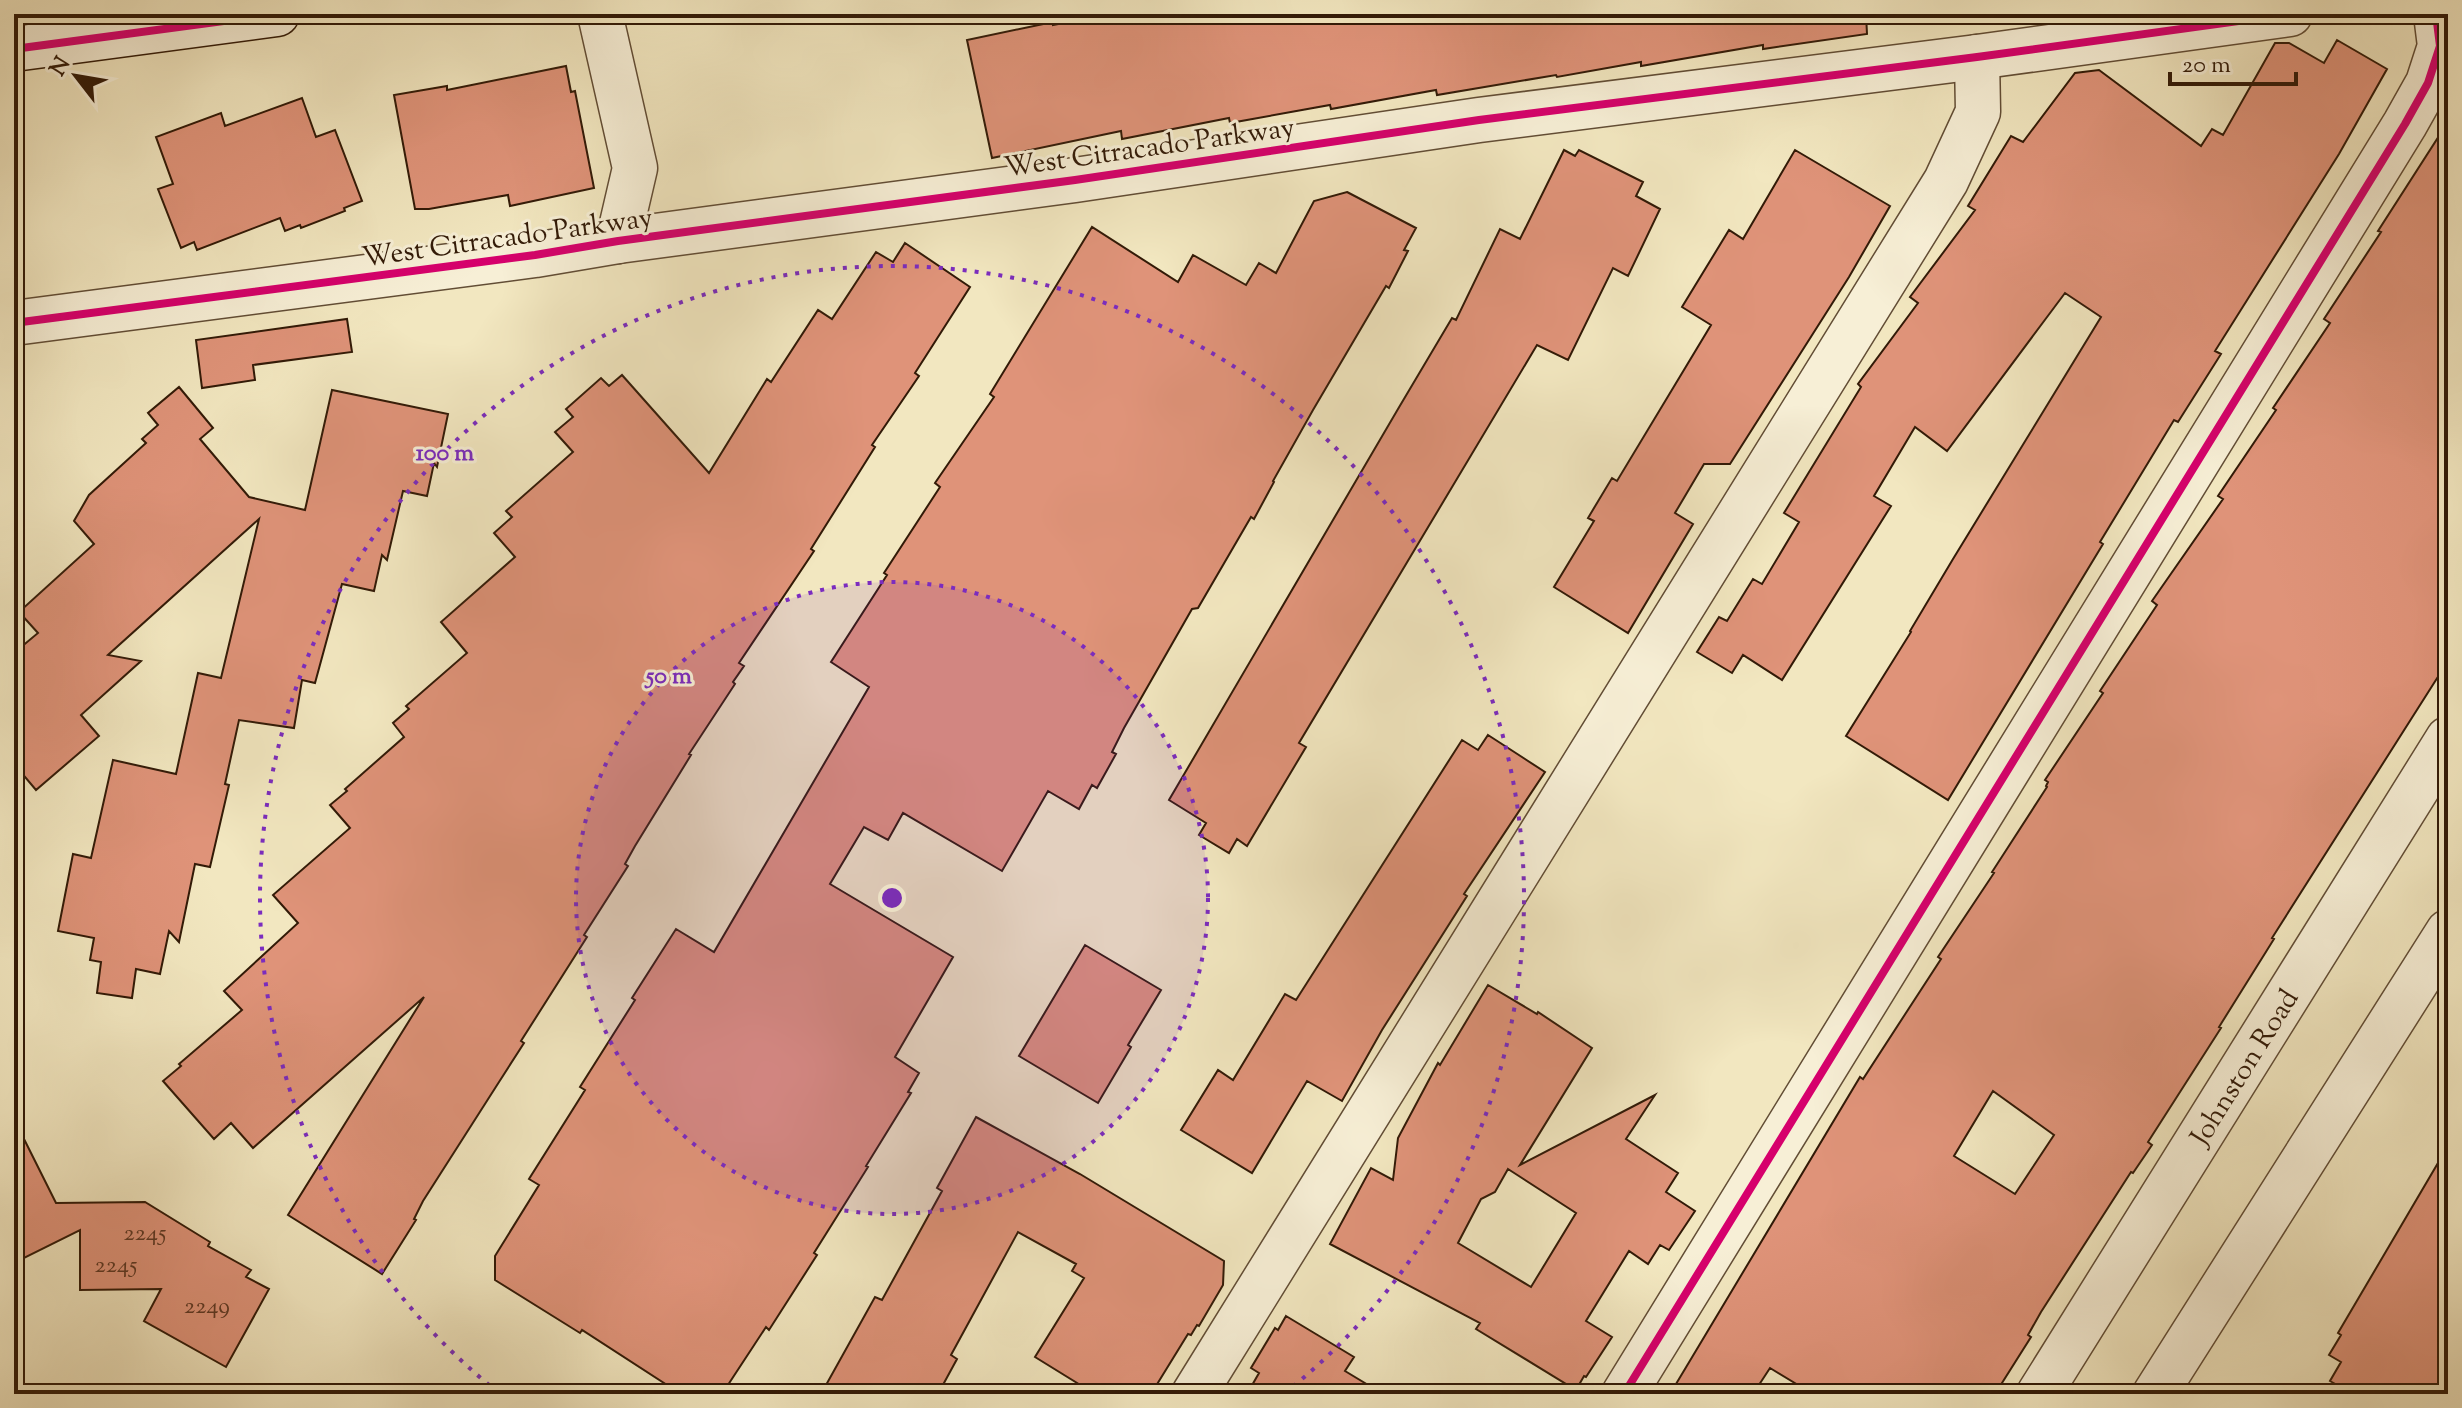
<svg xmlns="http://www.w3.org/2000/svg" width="2462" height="1408" font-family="'Sorts Mill Goudy',serif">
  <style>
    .building { fill: #df9379; stroke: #321a07; stroke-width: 2; fill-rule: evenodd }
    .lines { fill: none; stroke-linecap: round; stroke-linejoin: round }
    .street-casing { stroke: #624d35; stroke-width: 47 }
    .secondary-casing { stroke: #321a07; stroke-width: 47 }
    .street { stroke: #f7efd6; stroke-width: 44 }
    .secondary { stroke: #f7efd6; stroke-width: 44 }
    .cycleway-casing { stroke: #f7efd6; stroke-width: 13 }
    .cycleway { stroke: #d6006c; stroke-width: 8 }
    .ring { fill: none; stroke: #7b2cbf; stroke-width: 4; stroke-dasharray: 4 8 }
    .labels { text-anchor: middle; stroke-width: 6; stroke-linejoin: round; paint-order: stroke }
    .number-label { font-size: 24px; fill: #5d3824 }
    .street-label { font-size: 28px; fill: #321a07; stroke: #f7efd6 }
    .centre { fill: #7b2cbf; stroke: #f7efd6; stroke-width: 4 }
    .ring-label { font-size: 24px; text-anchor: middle; font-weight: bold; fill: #7b2cbf; stroke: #f7efd6; stroke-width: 6; stroke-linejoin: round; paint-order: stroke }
  </style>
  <rect width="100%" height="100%" fill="#f2e7c0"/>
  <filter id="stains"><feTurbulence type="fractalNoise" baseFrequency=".0025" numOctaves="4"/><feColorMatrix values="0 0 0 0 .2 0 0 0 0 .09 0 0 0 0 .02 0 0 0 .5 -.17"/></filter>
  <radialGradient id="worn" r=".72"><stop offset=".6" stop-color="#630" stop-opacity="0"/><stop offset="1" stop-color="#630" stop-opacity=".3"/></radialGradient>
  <path class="building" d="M 1111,14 L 1866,14 L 1867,34 L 1763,49 L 1763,45 L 1641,66 L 1641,62 L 1557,77 L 1556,75 L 1437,95 L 1436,90 L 1331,109 L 1330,105 L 1230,123 L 1229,118 L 1122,139 L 1121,131 L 992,158 L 967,40 L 1053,22 L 1053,25 Z
    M 2337,40 L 2387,69 L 2339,154 L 2215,351 L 2221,354 L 2178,422 L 2174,420 L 2100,542 L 2103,544 L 1948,800 L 1846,736 L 1911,632 L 1910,631 L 1953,559 L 2101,317 L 2065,293 L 1947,451 L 1915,427 L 1874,496 L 1891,506 L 1782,680 L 1743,655 L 1732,673 L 1697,652 L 1719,617 L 1727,621 L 1753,579 L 1762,584 L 1799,522 L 1784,513 L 1861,387 L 1858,384 L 1918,303 L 1910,297 L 1975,210 L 1968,206 L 2011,136 L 2023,142 L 2075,73 L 2099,70 L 2201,146 L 2212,129 L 2223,135 L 2275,43 L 2289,43 L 2324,63 Z
    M 566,66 L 571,92 L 575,91 L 594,188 L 510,206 L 508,195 L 429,209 L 415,209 L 394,95 L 447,86 L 447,90 Z
    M 302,98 L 316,137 L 335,130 L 362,201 L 344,208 L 345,211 L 301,228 L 300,225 L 285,231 L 280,218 L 197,250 L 194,242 L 181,248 L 158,189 L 173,184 L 156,137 L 221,113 L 225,126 Z
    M 2448,122 L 2448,661 L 2272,938 L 2274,939 L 2219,1027 L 2221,1028 L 2148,1142 L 2152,1145 L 2133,1173 L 2131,1172 L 2041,1312 L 2028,1335 L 2031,1337 L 1995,1394 L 1813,1394 L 1770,1368 L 1753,1394 L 1670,1394 L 1860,1077 L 1863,1079 L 1941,959 L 1938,957 L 1994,873 L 1992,872 L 2047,787 L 2046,786 L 2048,782 L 2045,780 L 2103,693 L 2100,691 L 2157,605 L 2152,601 L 2223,499 L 2218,496 L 2276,410 L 2273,408 L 2330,323 L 2324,319 L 2381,232 L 2378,231 ZM 1993,1091 L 2054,1135 L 2015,1194 L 1954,1156 Z
    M 1564,150 L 1575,156 L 1579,150 L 1643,182 L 1636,196 L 1660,209 L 1628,276 L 1613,268 L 1568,360 L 1537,345 L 1299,743 L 1306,747 L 1247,846 L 1237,839 L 1229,853 L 1199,835 L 1206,823 L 1169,800 L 1398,409 L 1452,318 L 1456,320 L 1500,229 L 1520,239 Z
    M 1795,150 L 1890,206 L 1849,277 L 1730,464 L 1704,464 L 1675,513 L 1693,524 L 1628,633 L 1554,587 L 1594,521 L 1588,518 L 1612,478 L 1617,481 L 1711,325 L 1682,307 L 1729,230 L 1743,239 Z
    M 1347,192 L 1416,228 L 1404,250 L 1408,251 L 1389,288 L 1386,286 L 1313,410 L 1273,481 L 1274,482 L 1254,519 L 1251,517 L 1198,608 L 1192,609 L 1124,728 L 1112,752 L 1116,754 L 1097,788 L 1092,785 L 1079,809 L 1048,791 L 1002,871 L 903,813 L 888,840 L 864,827 L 830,884 L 953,957 L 895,1057 L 919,1073 L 908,1092 L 911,1093 L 866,1166 L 868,1167 L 814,1253 L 817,1255 L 769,1330 L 766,1327 L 722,1394 L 681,1394 L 582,1330 L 580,1333 L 495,1280 L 495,1256 L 539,1185 L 529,1179 L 585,1090 L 580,1087 L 635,1000 L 632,998 L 676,929 L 714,952 L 869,687 L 831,662 L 887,575 L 884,573 L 940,487 L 935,483 L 994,397 L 990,394 L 1092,227 L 1178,282 L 1193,255 L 1246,285 L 1259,263 L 1276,273 L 1314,201 Z
    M 905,243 L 970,287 L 915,373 L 919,376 L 872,445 L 875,447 L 811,549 L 814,551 L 739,663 L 744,666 L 733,682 L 735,684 L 689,754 L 691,755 L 635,846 L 625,864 L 628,866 L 584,935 L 587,937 L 521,1041 L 524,1043 L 499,1082 L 423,1201 L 414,1219 L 416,1220 L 382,1274 L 288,1215 L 424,997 L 253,1148 L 231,1123 L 214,1139 L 163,1081 L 181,1066 L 179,1064 L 242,1010 L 224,991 L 298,923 L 273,895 L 350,828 L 330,805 L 347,791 L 345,789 L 404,737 L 393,723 L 409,709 L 406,706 L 467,653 L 441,622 L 515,557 L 494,533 L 512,517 L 506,511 L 573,452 L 555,432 L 573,417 L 566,409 L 601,378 L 609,386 L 622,375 L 709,473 L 767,379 L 771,382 L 818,310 L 832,319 L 876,252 L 893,262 Z
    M 347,319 L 352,352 L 253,365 L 255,380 L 202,388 L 196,340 Z
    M 179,387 L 213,428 L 200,439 L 249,497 L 305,510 L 332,390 L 448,414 L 437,467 L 434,463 L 427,496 L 403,491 L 387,560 L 382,555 L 374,591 L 342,584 L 315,683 L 302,680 L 294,728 L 239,720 L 225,784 L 229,785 L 210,867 L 195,864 L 179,942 L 169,931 L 160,974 L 136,969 L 132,998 L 97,993 L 101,962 L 90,960 L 94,938 L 58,931 L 73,854 L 91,858 L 113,760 L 176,774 L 198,673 L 221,678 L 259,519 L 108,655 L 141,661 L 81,715 L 99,736 L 36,790 L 14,764 L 14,653 L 38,633 L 19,612 L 94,544 L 74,521 L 89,495 L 146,443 L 142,439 L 158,425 L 148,413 Z
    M 1488,735 L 1545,772 L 1464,894 L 1467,896 L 1382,1030 L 1342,1101 L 1307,1081 L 1252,1173 L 1181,1130 L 1218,1070 L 1233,1080 L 1285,994 L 1296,1000 L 1462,740 L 1478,750 Z
    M 1085,945 L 1161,990 L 1128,1045 L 1131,1047 L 1098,1103 L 1019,1056 Z
    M 1488,985 L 1537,1014 L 1538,1012 L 1592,1048 L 1520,1165 L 1655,1095 L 1626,1139 L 1678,1173 L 1666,1192 L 1695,1211 L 1669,1250 L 1660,1245 L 1648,1264 L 1629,1251 L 1586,1321 L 1612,1337 L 1586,1377 L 1584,1376 L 1576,1390 L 1476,1329 L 1480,1323 L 1330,1244 L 1371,1168 L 1393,1180 L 1398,1138 L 1438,1063 L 1440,1065 ZM 1508,1169 L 1576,1213 L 1531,1287 L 1458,1243 L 1481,1199 L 1495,1192 Z
    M 976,1117 L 1080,1174 L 1224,1261 L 1223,1285 L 1199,1326 L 1197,1325 L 1191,1335 L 1188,1334 L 1151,1394 L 1095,1394 L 1035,1357 L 1084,1278 L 1072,1271 L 1076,1264 L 1018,1232 L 951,1355 L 957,1359 L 938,1394 L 821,1394 L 875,1297 L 882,1300 L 942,1191 L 937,1188 Z
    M 14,1119 L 56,1203 L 145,1202 L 210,1242 L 208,1246 L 251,1270 L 246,1277 L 269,1289 L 226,1367 L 144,1321 L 161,1289 L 80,1290 L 80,1230 L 14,1263 Z
    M 2448,1146 L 2448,1375 L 2437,1394 L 2353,1394 L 2330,1381 L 2341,1362 L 2329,1355 L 2341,1335 L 2338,1333 Z
    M 1286,1316 L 1354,1357 L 1345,1371 L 1383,1394 L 1247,1394 L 1259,1373 L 1251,1368 L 1275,1328 L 1278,1330 Z"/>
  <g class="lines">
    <g class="street-casing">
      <g id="street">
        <path d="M 600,14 L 635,168 L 618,241"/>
        <path d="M 14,323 L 535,255 L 618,241 L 1075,180 L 1479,120 L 1977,57 L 2290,14"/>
        <path d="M 1194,1394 L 1946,181 L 1978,112 L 1977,57"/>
        <path d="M 1624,1394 L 2405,124 L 2428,83 L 2440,46 L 2436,14"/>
        <path id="s1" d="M 2039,1394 L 2448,739"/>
        <path d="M 2155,1394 L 2448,932"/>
      </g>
    </g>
    <g class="secondary-casing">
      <path id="secondary" d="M 14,49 L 277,14"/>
    </g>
    <use href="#street" class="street"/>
    <use href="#secondary" class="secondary"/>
    <g class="cycleway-casing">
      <path id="cycleway" d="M 14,49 L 277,14
        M 14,323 L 535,255 L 618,241 L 1075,180 L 1479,120 L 1977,57 L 2290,14
        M 1624,1394 L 2405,124 L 2428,83 L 2440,46 L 2436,14"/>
    </g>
    <use href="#cycleway" class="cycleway"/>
  </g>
  <circle cx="892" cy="898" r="316" fill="#7b2cbf" fill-opacity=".12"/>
  <g class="ring">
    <circle cx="892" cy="898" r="316"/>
    <path d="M499 1393A632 632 0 1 1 1285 1393"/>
  </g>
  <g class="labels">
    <g class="number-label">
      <text x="145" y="1240">2245</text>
      <text x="116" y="1272">2245</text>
      <text x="207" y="1313">2249</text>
    </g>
    <g class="street-label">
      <text transform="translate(1149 146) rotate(-8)" y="10">West Citracado Parkway</text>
      <text transform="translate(507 236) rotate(-8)" y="10">West Citracado Parkway</text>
      <text dy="10" stroke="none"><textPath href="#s1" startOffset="386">Johnston Road</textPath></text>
    </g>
  </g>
  <circle cx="892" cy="898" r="12" class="centre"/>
  <g class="ring-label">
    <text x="445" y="460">100 m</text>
    <text x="669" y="683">50 m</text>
  </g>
  <rect width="2462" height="1408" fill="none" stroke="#f2e7c0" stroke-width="48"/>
  <rect x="16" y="16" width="2430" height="1376" fill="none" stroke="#321a07" stroke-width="4"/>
  <rect x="24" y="24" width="2414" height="1360" fill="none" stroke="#321a07" stroke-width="2"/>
  <g transform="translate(76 76) rotate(301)" stroke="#f7efd6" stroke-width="6" paint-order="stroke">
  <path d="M0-6L14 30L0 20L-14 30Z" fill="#321a07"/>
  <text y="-12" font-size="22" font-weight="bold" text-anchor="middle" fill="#321a07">N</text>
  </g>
  <path d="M2170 72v12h126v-12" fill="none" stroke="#321a07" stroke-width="4"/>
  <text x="2182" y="72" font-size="24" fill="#321a07" stroke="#f7efd6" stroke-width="6" paint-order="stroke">20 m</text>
  <rect width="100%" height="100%" filter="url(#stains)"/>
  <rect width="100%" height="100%" fill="url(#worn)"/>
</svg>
